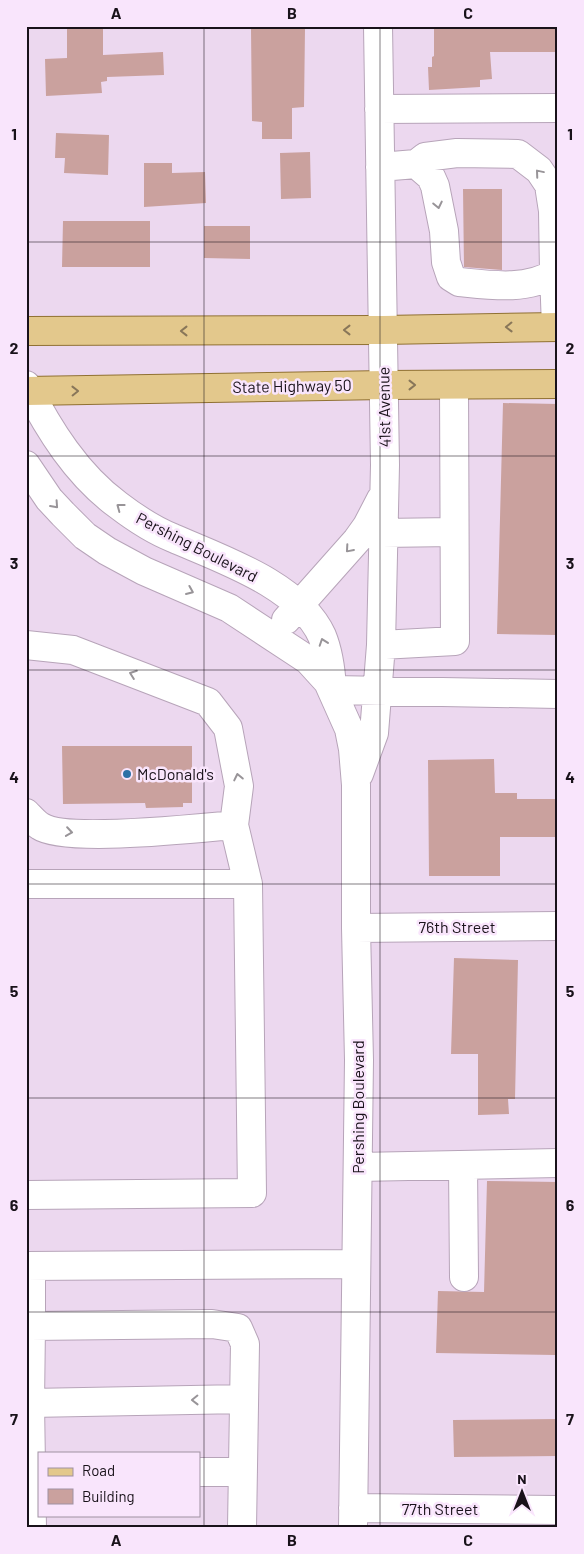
<svg xmlns="http://www.w3.org/2000/svg" width="584" height="1554" font-family="Barlow,sans-serif">
  <style>
    .building { fill: #caa19e }
    .lines { fill: none; stroke-linecap: round; stroke-linejoin: round }
    .minor-casing { stroke: #b7a4b9; stroke-width: 30 }
    .major-casing { stroke: #907133; stroke-width: 30 }
    .minor { stroke: #fff; stroke-width: 28 }
    .major { stroke: #e3c88c; stroke-width: 28 }
    .oneway { stroke: #989498 }
    .oneway2 { stroke: #887659 }
    .grid { fill: none; stroke: #19121a; stroke-width: 1; stroke-opacity: 0.55 }
    .poi-dot { fill: #2c71a6; stroke: #f9e5fc; stroke-width: 2 }
    .labels { text-anchor: middle; stroke-width: 5; stroke-linejoin: round; paint-order: stroke }
    .street-label { font-size: 16px; fill: #19121a; stroke: #f9e5fc }
    .poi-label { font-size: 16px; fill: #19121a; stroke: #f9e5fc; text-anchor: start }
    .neatline { fill: none; stroke: #19121a; stroke-width: 2 }
    .grid-label { font-size: 16px; text-anchor: middle; font-weight: bold; fill: #19121a }
  </style>
  <rect width="100%" height="100%" fill="#ecd8ef"/>
  <path class="building" d="M 67,26 L 103,26 L 103,55 L 163,52 L 164,75 L 107,77 L 107,81 L 101,82 L 102,93 L 46,96 L 45,59 L 67,58 Z
    M 434,26 L 555,26 L 555,52 L 490,52 L 492,79 L 480,80 L 480,87 L 429,90 L 428,67 L 432,67 L 432,57 L 434,56 Z
    M 251,29 L 305,29 L 304,107 L 292,108 L 292,139 L 262,139 L 262,122 L 252,121 Z
    M 56,133 L 109,135 L 108,175 L 64,173 L 65,158 L 55,158 Z
    M 310,152 L 311,198 L 281,199 L 280,153 Z
    M 144,163 L 172,163 L 172,173 L 205,172 L 206,203 L 144,207 Z
    M 463,189 L 502,189 L 502,270 L 464,267 Z
    M 63,221 L 150,221 L 150,267 L 62,267 Z
    M 204,226 L 250,226 L 250,259 L 204,258 Z
    M 503,403 L 558,404 L 558,635 L 497,634 Z
    M 62,746 L 192,746 L 192,803 L 183,803 L 183,807 L 146,808 L 145,803 L 63,804 Z
    M 494,759 L 495,793 L 517,793 L 517,799 L 558,799 L 558,837 L 500,837 L 500,876 L 429,876 L 428,760 Z
    M 454,958 L 518,960 L 515,1099 L 508,1099 L 509,1114 L 478,1115 L 478,1054 L 451,1054 Z
    M 487,1181 L 558,1182 L 555,1355 L 436,1353 L 438,1291 L 484,1292 Z
    M 558,1419 L 558,1456 L 454,1457 L 453,1420 Z"/>
  <g class="lines">
    <g class="minor-casing">
      <path id="minor" d="M 379,109 L 558,108
        M 380,167 L 416,164 L 425,157 L 457,153 L 518,154 L 539,170 L 549,185 L 553,211 L 554,273 C 528,291 489,285 459,282 L 451,277 L 446,262 L 444,231 L 435,186 L 431,177 L 416,164
        M 554,273 L 556,327
        M 26,385 C 49,430 77,475 118,505 C 135,518 153,530 173,538 C 221,559 299,585 322,636 C 329,653 331,671 332,688
        M 26,465 L 49,499 L 63,514 L 85,536 L 107,551 L 144,571 L 229,608 L 308,660 L 328,682 L 349,729 L 353,749 L 356,785 L 356,928 L 359,1060 L 353,1528
        M 382,533 L 453,532
        M 286,620 L 357,540 L 367,526 L 381,499
        M 26,645 L 73,650 L 208,702 L 228,728 L 239,786 L 234,825 L 248,884 L 252,1193 L 26,1195
        M 381,645 L 455,641 L 454,385
        M 333,690 L 558,694
        M 359,774 L 374,733 L 381,645 L 385,465 L 378,26
        M 26,813 C 30,817 35,823 40,826 C 65,843 199,828 234,825
        M 26,884 L 248,884
        M 356,928 L 558,926
        M 463,1165 L 464,1277
        M 358,1167 L 558,1163
        M 26,1266 L 356,1264
        M 31,1266 L 31,1326
        M 26,1403 L 30,1403 L 31,1326 L 212,1324 L 238,1328 L 245,1344 L 242,1528
        M 199,1472 L 243,1472
        M 353,1508 L 558,1510
        M 32,1528 L 30,1403 L 244,1399"/>
    </g>
    <g class="major-casing">
      <path id="major" d="M 26,331 L 383,330 L 558,327
        M 26,391 L 384,385 L 558,384"/>
    </g>
    <use href="#minor" class="minor"/>
    <use href="#major" class="major"/>
  </g>
  <defs><path id="oneway-chevron" d="M-2-3.5L2.5 0L-2 3.5" fill="none" stroke-width="1.6" stroke-linecap="round" stroke-linejoin="round" transform="scale(1.25)"/></defs>
  <g class="oneway">
    <use href="#oneway-chevron" transform="translate(539 173) rotate(-130)"/>
    <use href="#oneway-chevron" transform="translate(438 205) rotate(78)"/>
    <use href="#oneway-chevron" transform="translate(55 505) rotate(48)"/>
    <use href="#oneway-chevron" transform="translate(120 507) rotate(-143)"/>
    <use href="#oneway-chevron" transform="translate(349 549) rotate(131)"/>
    <use href="#oneway-chevron" transform="translate(190 591) rotate(23)"/>
    <use href="#oneway-chevron" transform="translate(323 642) rotate(-109)"/>
    <use href="#oneway-chevron" transform="translate(133 674) rotate(-160)"/>
    <use href="#oneway-chevron" transform="translate(238 777) rotate(-102)"/>
    <use href="#oneway-chevron" transform="translate(69 832) rotate(8)"/>
    <use href="#oneway-chevron" transform="translate(195 1400) rotate(179)"/>
  </g>
  <g class="oneway2">
    <use href="#oneway-chevron" transform="translate(509 327) rotate(179)"/>
    <use href="#oneway-chevron" transform="translate(347 330) rotate(180)"/>
    <use href="#oneway-chevron" transform="translate(184 331) rotate(180)"/>
    <use href="#oneway-chevron" transform="translate(412 385)"/>
    <use href="#oneway-chevron" transform="translate(75 391) rotate(-1)"/>
  </g>
  <path class="grid" d="M 204,26 L 204,1528M 380,26 L 380,1528M 26,242 L 558,242M 26,456 L 558,456M 26,670 L 558,670M 26,884 L 558,884M 26,1098 L 558,1098M 26,1312 L 558,1312"/>
  <circle class="poi-dot" cx="127" cy="774" r="5"/>
  <g class="labels">
    <g class="street-label">
      <text transform="translate(292 386) rotate(-1)" y="6">State Highway 50</text>
      <text transform="translate(384 407) rotate(-91)" y="6">41st Avenue</text>
      <text transform="translate(197 547) rotate(27)" y="6">Pershing Boulevard</text>
      <text x="457" y="933">76th Street</text>
      <text transform="translate(358 1107) rotate(-90)" y="6">Pershing Boulevard</text>
      <text x="440" y="1515">77th Street</text>
    </g>
    <g class="poi-label">
      <text x="137" y="780">McDonald's</text>
    </g>
  </g>
  <rect width="584" height="1554" fill="none" stroke="#f9e5fc" stroke-width="55"/>
  <rect x="38" y="1452" width="162" height="65" fill="#f9e5fc" stroke="#9f91a2"/>
  <rect x="48" y="1468" width="25" height="8" fill="#e3c88c" stroke="#9f91a2"/>
  <text x="82" y="1476" font-size="15" fill="#19121a">Road</text>
  <rect x="48" y="1489" width="25" height="15" fill="#caa19e" stroke="#9f91a2"/>
  <text x="82" y="1502" font-size="15" fill="#19121a">Building</text>
  <g transform="translate(522 1492)" stroke="#f9e5fc" stroke-width="4" paint-order="stroke">
  <path d="M0-4L9 19L0 12L-9 19Z" fill="#19121a"/>
  <text y="-8" font-size="14" font-weight="bold" text-anchor="middle" fill="#19121a">N</text>
  </g>
  <rect x="28" y="28" width="528" height="1498" class="neatline"/>
  <g class="grid-label">
    <text x="116" y="19">A</text>
    <text x="292" y="19">B</text>
    <text x="468" y="19">C</text>
    <text x="14" y="140">1</text>
    <text x="570" y="140">1</text>
    <text x="14" y="354">2</text>
    <text x="570" y="354">2</text>
    <text x="14" y="569">3</text>
    <text x="570" y="569">3</text>
    <text x="14" y="783">4</text>
    <text x="570" y="783">4</text>
    <text x="14" y="997">5</text>
    <text x="570" y="997">5</text>
    <text x="14" y="1211">6</text>
    <text x="570" y="1211">6</text>
    <text x="14" y="1425">7</text>
    <text x="570" y="1425">7</text>
    <text x="116" y="1546">A</text>
    <text x="292" y="1546">B</text>
    <text x="468" y="1546">C</text>
  </g>
</svg>
